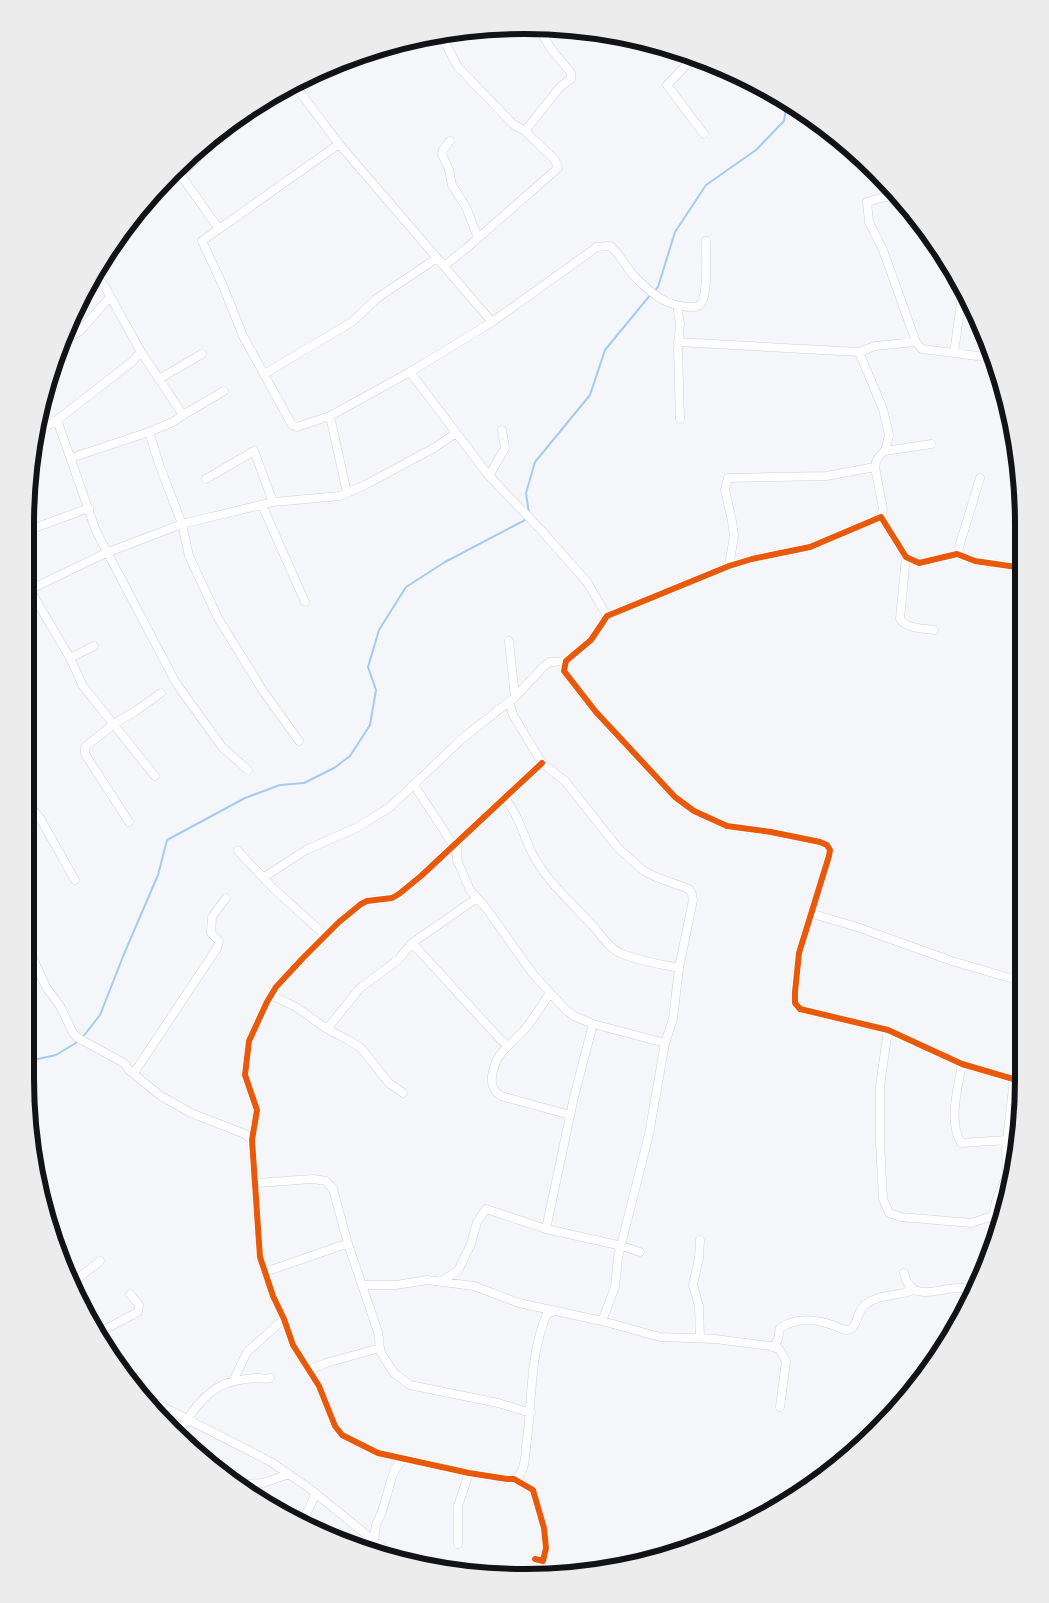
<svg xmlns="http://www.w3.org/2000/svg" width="1049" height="1603" font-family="Roboto,sans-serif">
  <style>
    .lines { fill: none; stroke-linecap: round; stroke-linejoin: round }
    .stream { stroke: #a5cbf2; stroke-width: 2 }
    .minor-casing { stroke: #d1d2d5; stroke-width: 9 }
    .minor { stroke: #fefefe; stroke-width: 8 }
    .cycleway-casing { stroke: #fff; stroke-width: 9 }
    .cycleway { stroke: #e8590c; stroke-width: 6 }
    .rim { fill: none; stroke: #121316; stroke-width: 6 }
  </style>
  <rect width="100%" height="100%" fill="#f5f6fa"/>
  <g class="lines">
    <path class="stream" d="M 654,291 L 658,287 L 675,232 L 706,185 L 756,150 L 784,121 L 787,101
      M 529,514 L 526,493 L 535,462 L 590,395 L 605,350 L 651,294
      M 82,1038 L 100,1015 L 124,954 L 158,875 L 167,840 L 245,798 L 280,785 L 304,783 L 334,768 L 350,756 L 370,725 L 376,690 L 368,667 L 379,630 L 406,587 L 445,562 L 527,519
      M 29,1061 L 56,1055 L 79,1041"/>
    <g class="minor-casing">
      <path id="minor" d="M 695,56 L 667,85 L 704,134
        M 293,83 L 339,144 L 492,322
        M 248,111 L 250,113
        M 525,131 L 560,87 L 571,79 L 571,73 L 552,50 L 538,28
        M 450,141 L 443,150 L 442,154 L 449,170 L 452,185 L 466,207 L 478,238
        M 339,144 L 202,241 L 223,286 L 243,336 L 292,425 L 297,427 L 330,416 L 410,372 L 492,322 L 597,247 L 610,246 C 621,254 626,269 636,278 C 652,294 666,306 689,307 C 694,307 699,308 702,302 C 708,290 706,256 706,241
        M 180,174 L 219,229
        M 153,191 L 159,191 L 196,160 L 198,156 L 196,151
        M 901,199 L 884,197 L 867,202 L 869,222 L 883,250 L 916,342
        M 444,266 L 469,246 L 558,168 L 555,160 L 525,131 L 513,124 L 458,67 L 444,41 L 443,37 L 445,34
        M 95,276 L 104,285 L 141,352 L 183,415 L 173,422 L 149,432 L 159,464 L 182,524 L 273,502 L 340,496 L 365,485 L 434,448 L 456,433
        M 677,306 L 680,323 L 678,350 L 680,419
        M 63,341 L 80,331 L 110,297
        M 678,342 L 859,352 L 875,346 L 916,342 L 922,349 L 993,358
        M 859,352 L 883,409 L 889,435 L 885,451
        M 954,353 L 963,288
        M 410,372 L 489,476 L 541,530 L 587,582 L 607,616
        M 264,374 L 352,322 L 376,299 L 437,258
        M 159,379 L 202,354
        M 183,415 L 224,391
        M 330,416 L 347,493
        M 57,420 L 96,531 L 176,683 L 222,747 L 248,770
        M 34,434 L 57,420 L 133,361 L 141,352
        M 71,458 L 149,432
        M 489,476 L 505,448 L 502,430
        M 206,479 L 254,451 L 273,502
        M 262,505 L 305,602
        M 881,517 L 883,509 L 875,467 C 876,459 879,455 885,451 L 931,444
        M 29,530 L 89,508
        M 957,554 L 980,478
        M 906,557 L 900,619 C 907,629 922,628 934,630
        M 729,566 L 734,536 L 732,521 L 725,490 L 728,478 L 826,476 L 875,467
        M 29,590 L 106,553 L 182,524 L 189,556 L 218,618 L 263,691 L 299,741
        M 30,590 L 70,658 L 83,686 L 155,776
        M 509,641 L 515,697
        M 70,658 L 94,646
        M 509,701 L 513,715 L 542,763 L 565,781 L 618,848 L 644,871 L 656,877 L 689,889 L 692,894 L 693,900 L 679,968 L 673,1019 L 665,1043 L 649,1134 L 618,1257 L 615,1287 L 602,1321
        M 414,785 L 454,846
        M 505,799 C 518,814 523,834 532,853 C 547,882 571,902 593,926 C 602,936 608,947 620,953 C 638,961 660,964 679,968
        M 29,805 L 40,818 L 75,880
        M 129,822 L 85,754 L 85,747 L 114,724 L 137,710 L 161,693
        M 457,844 L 457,860 L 470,890 L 486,908 L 533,974 L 565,1009 L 574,1016 L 593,1024 L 665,1043
        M 238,851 L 274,889 L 325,935
        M 264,877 L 306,850 L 358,827 L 390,807 L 463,738 L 515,697 L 544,666 L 550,662 L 566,661
        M 813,914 L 857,927 L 952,961 L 1020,981
        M 412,943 C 444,977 474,1012 507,1046
        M 29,950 L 46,987 L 60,1006 L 73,1033 L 78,1038 L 124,1063 L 130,1071 L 161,1096 L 191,1113 L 245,1134 L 252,1140
        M 550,993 C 542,1005 534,1018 525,1029 C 510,1047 496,1050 492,1076 C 491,1085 493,1091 501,1096 L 570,1115
        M 271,995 L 296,1007 L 327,1029 L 348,1040 L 361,1048 L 389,1083 L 403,1093
        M 593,1024 L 574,1097 L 546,1229 L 622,1246 L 640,1252
        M 327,1029 L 360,988 L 398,960 L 412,943 L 477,898
        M 888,1030 L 880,1086 L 880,1142 L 883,1199 L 889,1213 L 901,1217 L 971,1223 L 993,1216 L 996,1201 L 1007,1175 L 1006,1148 L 1014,1080
        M 962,1064 C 958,1088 948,1121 961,1143 L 1007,1140 L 1020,1141
        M 134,1073 L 217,948 L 219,941 L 211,933 L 212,917 L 226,898
        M 1020,1081 L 962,1064 L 888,1030 L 800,1009 L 795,1003 L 795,992 L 799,953 L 829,856 L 830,850 L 827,845 L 820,842 L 771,832 L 727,826 L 694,811 L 675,797 L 596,712 L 564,671 L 566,661 L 591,640 L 607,616 L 729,566 L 752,559 L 810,547 L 881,517 L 906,557 L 919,563 L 957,554 L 975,561 L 1023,568
        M 256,1183 L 313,1179 L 326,1181 L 333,1189 L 348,1244
        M 700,1240 L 699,1258 L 693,1285 L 699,1306 L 700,1338
        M 265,1272 L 343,1245 L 348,1244 L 378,1332 L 380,1348 L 326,1363 L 310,1370
        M 904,1273 C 911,1303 936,1289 957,1288 C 963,1287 970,1290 976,1291
        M 73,1282 L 100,1261
        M 440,1282 L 458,1271 L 471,1244 L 477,1222 L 486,1209 L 546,1229
        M 362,1285 L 396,1285 L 427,1280 L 474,1286 L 519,1303 L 602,1321 L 660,1337 L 715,1339 L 770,1346 L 779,1349 L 786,1361 L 780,1407
        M 98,1333 L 138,1312 L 139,1305 L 130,1294
        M 774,1347 L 778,1339 L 780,1328 C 796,1318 815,1319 832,1325 C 837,1326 842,1330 847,1330 C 858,1330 856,1310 866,1304 C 881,1293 897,1297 913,1290
        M 380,1348 L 381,1353 L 394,1373 L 410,1385 L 498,1403 L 531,1413
        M 233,1381 L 247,1352 L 284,1319
        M 142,1396 L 271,1462 L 309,1488 L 400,1562
        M 176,1436 C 190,1414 207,1386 235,1381 C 242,1380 249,1378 255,1378 C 261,1377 261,1380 270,1378
        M 514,1479 C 517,1477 520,1474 522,1471 C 526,1462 525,1450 527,1440 C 532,1400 530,1352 547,1314 L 554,1311
        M 241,1486 L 243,1484 L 263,1483 L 289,1474
        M 302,1522 L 316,1494
        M 374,1540 L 376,1525 L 382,1512 L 392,1477 L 395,1469 L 403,1460
        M 458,1544 L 458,1506 L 469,1473
        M 535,1559 L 543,1561 L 546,1548 L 544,1528 L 533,1490 L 514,1479 L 507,1479 L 469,1473 L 378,1453 L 342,1435 L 335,1426 L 319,1386 L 293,1345 L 284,1319 L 273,1296 L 260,1257 L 252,1140 L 257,1110 L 245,1075 L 249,1041 L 267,1002 L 276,987 L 303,958 L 339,922 L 361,904 L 367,901 L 392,898 L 399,894 L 421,876 L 542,763"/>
    </g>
    <use href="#minor" class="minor"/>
    <g class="cycleway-casing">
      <path id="cycleway" d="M 1020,1081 L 962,1064 L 888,1030 L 800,1009 L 795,1003 L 795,992 L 799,953 L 829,856 L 830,850 L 827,845 L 820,842 L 771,832 L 727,826 L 694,811 L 675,797 L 596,712 L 564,671 L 566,661 L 591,640 L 607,616 L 729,566 L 752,559 L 810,547 L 881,517 L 906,557 L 919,563 L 957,554 L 975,561 L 1023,568
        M 535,1559 L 543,1561 L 546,1548 L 544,1528 L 533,1490 L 514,1479 L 507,1479 L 469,1473 L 378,1453 L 342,1435 L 335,1426 L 319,1386 L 293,1345 L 284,1319 L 273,1296 L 260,1257 L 252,1140 L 257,1110 L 245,1075 L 249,1041 L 267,1002 L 276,987 L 303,958 L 339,922 L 361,904 L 367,901 L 392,898 L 399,894 L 421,876 L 542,763"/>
    </g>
    <use href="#cycleway" class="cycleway"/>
  </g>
  <path d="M0 0H1049V1603H0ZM524 34H525A490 490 0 0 1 1015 524V1079A490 490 0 0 1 525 1569H524A490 490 0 0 1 34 1079V524A490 490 0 0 1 524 34Z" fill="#ececec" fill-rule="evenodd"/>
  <path class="rim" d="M524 34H525A490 490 0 0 1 1015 524V1079A490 490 0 0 1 525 1569H524A490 490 0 0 1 34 1079V524A490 490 0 0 1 524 34Z"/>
</svg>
